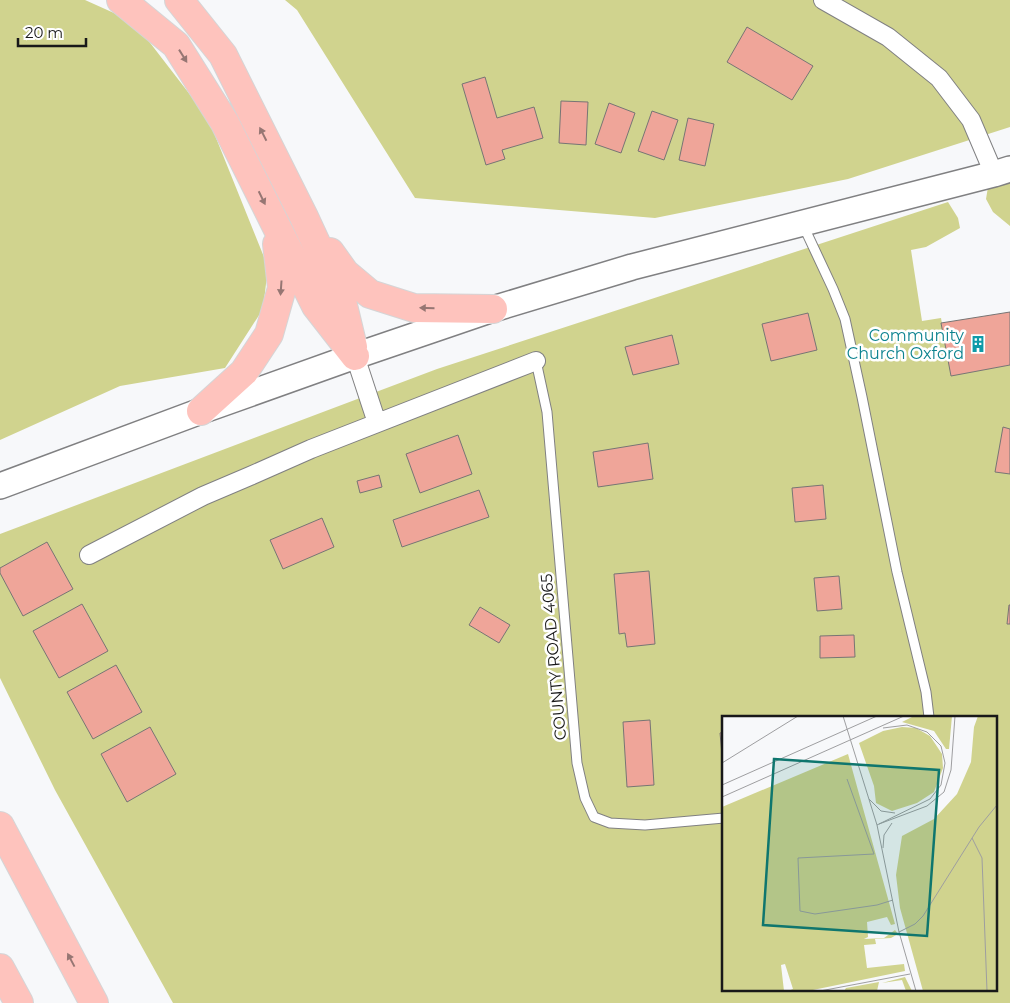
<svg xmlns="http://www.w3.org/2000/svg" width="1010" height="1003" font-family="Montserrat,sans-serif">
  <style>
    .green { fill: #d0d38e; fill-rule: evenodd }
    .building { fill: #efa599; stroke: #777574 }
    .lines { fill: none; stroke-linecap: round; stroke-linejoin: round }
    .lane-casing { stroke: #808082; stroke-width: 11 }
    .street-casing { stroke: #808082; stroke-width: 20 }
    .secondary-casing { stroke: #808082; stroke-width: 28 }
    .highway-casing { stroke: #d5d5d6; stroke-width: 30 }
    .lane { stroke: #fff; stroke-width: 9 }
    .street { stroke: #fff; stroke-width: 18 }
    .secondary { stroke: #fff; stroke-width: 25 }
    .highway { stroke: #fec3bd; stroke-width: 28 }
    .oneway { fill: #967673 }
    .labels { text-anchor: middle; stroke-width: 5; stroke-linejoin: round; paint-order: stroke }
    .culture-label { font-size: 16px; fill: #0d838f; stroke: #fff; text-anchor: end }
    .street-label { font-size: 16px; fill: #181819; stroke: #fff }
    .inset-road { fill: none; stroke: #9e9ea0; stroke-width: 1 }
    .view { fill: #0f766e; fill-opacity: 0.15; stroke: #0f766e; stroke-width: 2.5 }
    .inset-edge { fill: none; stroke: #181819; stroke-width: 2.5 }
  </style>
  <rect width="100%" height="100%" fill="#f7f8fa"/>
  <path class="green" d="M 0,0 L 85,0 L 134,22 L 208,118 L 268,267 L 263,309 L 225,368 L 120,386 L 0,440 Z
    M 285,0 L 1010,0 L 1010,127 L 848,179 L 655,218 L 415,198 L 297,10 Z
    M 1010,181 L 1010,226 L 993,212 L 986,199 L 988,187 Z
    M 948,202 L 958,218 L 960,228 L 926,247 L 911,250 L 922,321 L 941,318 L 951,375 L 1010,365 L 1010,1003 L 173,1003 L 55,790 L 0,678 L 0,534 L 437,369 ZM 724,717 L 996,717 L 996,989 L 724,989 Z"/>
  <path class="building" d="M 747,27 L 813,66 L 792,100 L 727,62 Z
    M 485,77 L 497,118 L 534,107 L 543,138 L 502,150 L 505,159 L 486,165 L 462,84 Z
    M 561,101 L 588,102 L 586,145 L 559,143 Z
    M 609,103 L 635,113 L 621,153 L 595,144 Z
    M 652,111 L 678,120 L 664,160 L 638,151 Z
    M 688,118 L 714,124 L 705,166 L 679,160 Z
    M 1010,312 L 1010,365 L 951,376 L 941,323 Z
    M 808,313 L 817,350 L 771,361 L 762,324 Z
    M 672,335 L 679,364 L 633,375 L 625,347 Z
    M 1003,427 L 1010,429 L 1010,474 L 995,472 Z
    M 458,435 L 472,474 L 420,493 L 406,454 Z
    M 648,443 L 653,479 L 598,487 L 593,452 Z
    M 379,475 L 382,487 L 360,493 L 357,481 Z
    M 823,485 L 826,519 L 795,522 L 792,488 Z
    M 479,490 L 489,517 L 402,547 L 393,520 Z
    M 322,518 L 334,547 L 283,569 L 270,540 Z
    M 47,542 L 73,589 L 23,616 L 0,573 L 0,568 Z
    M 649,571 L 655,644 L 627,647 L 625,633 L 619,634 L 614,574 Z
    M 839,576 L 842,609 L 817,611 L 814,578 Z
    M 82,604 L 108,651 L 59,678 L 33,631 Z
    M 1009,605 L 1010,605 L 1010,624 L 1007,624 Z
    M 480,607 L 510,625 L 499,643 L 469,625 Z
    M 854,635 L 855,657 L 820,658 L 820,636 Z
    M 116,665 L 142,712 L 93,739 L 67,692 Z
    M 650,720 L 654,785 L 627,787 L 623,722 Z
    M 150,727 L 176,774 L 127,802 L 101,754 Z
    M 724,732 L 724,765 L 723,765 L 720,733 Z"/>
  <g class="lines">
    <g class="lane-casing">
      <path id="lane" d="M 803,225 L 833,289 L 845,319 L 862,397 L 897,572 L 926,692 L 929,717
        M 536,361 L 547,412 L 577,763 L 585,798 L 594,817 L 610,823 L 645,825 L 724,818"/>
    </g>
    <g class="street-casing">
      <path id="street" d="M 823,0 L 888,37 L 939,78 L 971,120 L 994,174
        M 355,356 L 377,423
        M 89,555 L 203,496 L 250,476 L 311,449 L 536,361"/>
    </g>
    <g class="secondary-casing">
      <path id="secondary" d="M 0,486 L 201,411 L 355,356 L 493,309 L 632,267 L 994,174 L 1010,169"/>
    </g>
    <g class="highway-casing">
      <path id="highway" d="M 121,0 L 176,45 L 225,123 L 316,306 L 355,356
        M 179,0 L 223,55 L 304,217 L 341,297 L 353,347
        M 330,252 L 345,273 L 370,294 L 414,308 L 493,309
        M 201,411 L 244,372 L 269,334 L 282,288 L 277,244
        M 0,826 L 94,1003
        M 0,968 L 19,1003"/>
    </g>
    <use href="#lane" class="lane"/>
    <use href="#street" class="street"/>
    <use href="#secondary" class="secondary"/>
    <use href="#highway" class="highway"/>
  </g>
  <defs><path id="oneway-solid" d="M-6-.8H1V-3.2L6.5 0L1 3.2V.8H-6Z" transform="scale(1.25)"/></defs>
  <g class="oneway">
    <use href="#oneway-solid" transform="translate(183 56) rotate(58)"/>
    <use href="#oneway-solid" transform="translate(263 134) rotate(-117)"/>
    <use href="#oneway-solid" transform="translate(262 198) rotate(64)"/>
    <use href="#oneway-solid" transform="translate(281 288) rotate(94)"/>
    <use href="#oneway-solid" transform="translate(427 308) rotate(-179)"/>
    <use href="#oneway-solid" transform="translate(71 960) rotate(-118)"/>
  </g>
  <defs>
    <g id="building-bare" transform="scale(1.35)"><path d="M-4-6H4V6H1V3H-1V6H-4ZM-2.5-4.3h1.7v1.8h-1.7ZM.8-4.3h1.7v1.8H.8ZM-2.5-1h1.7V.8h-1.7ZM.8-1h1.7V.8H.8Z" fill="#0f9aa8" stroke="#fff" stroke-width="2.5" paint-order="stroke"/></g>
  </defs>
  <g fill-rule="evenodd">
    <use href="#building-bare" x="978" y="344"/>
  </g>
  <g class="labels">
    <g class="culture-label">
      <text x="964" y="341">Community<tspan x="964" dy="18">Church Oxford</tspan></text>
    </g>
    <g class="street-label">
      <text transform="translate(553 657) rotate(-95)" y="6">COUNTY ROAD 4065</text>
    </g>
  </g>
  <g transform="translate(722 716)">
    <rect width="275" height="275" fill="#f7f8fa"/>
    <path d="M 192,0 L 230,0 L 227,33 L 224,33 L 212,15 L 180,6 ZM 256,0 L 275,0 L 275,275 L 201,275 L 178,192 L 174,159 L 180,120 L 212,103 L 235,78 L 249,46 L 252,11 ZM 180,11 L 194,12 L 208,20 L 220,38 L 221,52 L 212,76 L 195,87 L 170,95 L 154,87 L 152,70 L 137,27 L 161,15 ZM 126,38 L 173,208 L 169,209 L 165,201 L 145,206 L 146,221 L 142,223 L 162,222 L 173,214 L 176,218 L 169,222 L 153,223 L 154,228 L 142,229 L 145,252 L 182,248 L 183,255 L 86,275 L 66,275 L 71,273 L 63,248 L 59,249 L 62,275 L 0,275 L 0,91 ZM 183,261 L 190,275 L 184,275 L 180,264 L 160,267 ZM 157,266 L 155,275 L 122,275 L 124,272 Z" fill="#d0d38e"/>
    <path class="inset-road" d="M 121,0 L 155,109 L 177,216 L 194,275M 0,47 L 76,0M 125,63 L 152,138 L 76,142 L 78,195 L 93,198 L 155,189 L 171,184M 0,69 L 155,0M 0,81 L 182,0M 147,83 L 159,95 L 173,97M 157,108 L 205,90 L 222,76 L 229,54 L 233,0M 155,109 L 208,83 L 219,69 L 223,47 L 219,30 L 205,16 L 185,9 L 161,12M 250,122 L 260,142 L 265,275M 161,132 L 162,119 L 170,107M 177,216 L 193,208 L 201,200 L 257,111 L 275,89M 98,275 L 188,258"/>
    <path class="view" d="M 52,43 L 217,54 L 205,220 L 41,209 Z"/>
    <rect width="275" height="275" class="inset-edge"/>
  </g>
  <path d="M18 38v8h68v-8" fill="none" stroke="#181819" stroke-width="2.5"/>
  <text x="25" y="38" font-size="15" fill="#181819" stroke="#ffffff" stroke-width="4" paint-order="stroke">20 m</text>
</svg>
